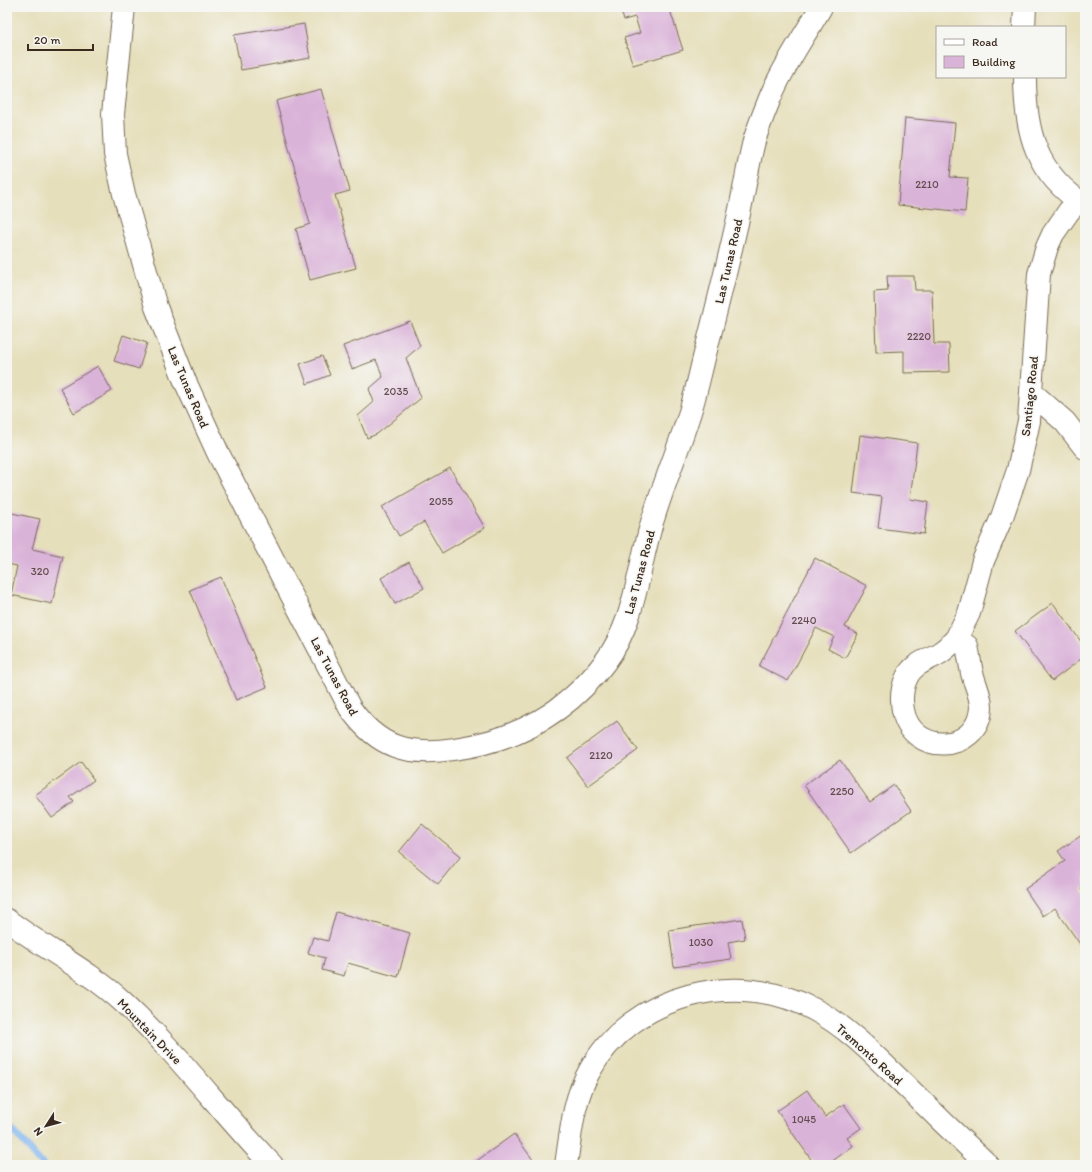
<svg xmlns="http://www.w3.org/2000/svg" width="1092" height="1172" font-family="Itim,sans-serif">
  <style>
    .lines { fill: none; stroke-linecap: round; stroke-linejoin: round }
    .stream { stroke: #81b6ef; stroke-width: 7 }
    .building { fill: #dab3d9 }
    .minor-casing { stroke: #776955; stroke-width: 24 }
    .minor { stroke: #fff; stroke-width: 22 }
    .labels { text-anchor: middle; stroke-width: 3.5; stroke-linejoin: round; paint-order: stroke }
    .number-label { font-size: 11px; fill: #634c4d }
    .street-label { font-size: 13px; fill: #3b2a1e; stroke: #f6f6f2 }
  </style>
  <rect width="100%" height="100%" fill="#f6f6f2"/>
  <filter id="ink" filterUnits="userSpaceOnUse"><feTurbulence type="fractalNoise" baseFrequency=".025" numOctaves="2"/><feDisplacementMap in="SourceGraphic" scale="8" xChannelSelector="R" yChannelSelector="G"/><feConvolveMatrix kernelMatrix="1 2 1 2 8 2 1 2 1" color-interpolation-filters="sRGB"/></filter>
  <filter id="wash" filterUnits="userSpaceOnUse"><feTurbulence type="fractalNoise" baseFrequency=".012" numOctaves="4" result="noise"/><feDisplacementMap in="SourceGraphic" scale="16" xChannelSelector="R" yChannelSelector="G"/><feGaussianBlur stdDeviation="0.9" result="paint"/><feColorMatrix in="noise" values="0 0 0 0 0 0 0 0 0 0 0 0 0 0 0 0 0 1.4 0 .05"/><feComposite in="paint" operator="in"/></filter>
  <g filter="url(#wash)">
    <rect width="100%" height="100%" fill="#e6dfbb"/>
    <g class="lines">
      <path class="stream" d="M 7,1124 L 43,1165"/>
    </g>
    <g id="blocks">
      <path class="building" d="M 619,7 L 669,7 L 683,50 L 633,65 L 624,38 L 640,33 L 635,17 L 624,20 Z
        M 304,24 L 310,58 L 241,70 L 234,35 Z
        M 321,89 L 350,191 L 335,195 L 356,268 L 310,280 L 296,229 L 310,224 L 276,101 Z
        M 905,118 L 955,123 L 950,177 L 968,178 L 965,212 L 898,205 Z
        M 887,276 L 914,276 L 915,290 L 932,290 L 934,344 L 949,344 L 950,372 L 904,373 L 904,351 L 876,352 L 874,292 L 888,291 Z
        M 410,321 L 420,346 L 406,358 L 421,398 L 377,434 L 367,438 L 358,416 L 374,402 L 369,389 L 383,377 L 376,360 L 352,369 L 343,346 Z
        M 123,335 L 147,343 L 139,369 L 114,361 Z
        M 322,356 L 330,375 L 307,384 L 300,364 Z
        M 98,366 L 112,391 L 74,413 L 60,388 Z
        M 860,435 L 917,443 L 910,499 L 928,502 L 924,534 L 878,528 L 882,497 L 853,493 Z
        M 450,468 L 485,528 L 442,553 L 424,522 L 399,536 L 382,507 Z
        M 7,512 L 40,519 L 32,549 L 63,556 L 52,604 L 11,595 L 17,566 L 7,564 L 9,550 L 7,549 Z
        M 815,558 L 867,586 L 845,627 L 858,634 L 845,658 L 828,649 L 834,637 L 816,628 L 788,681 L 759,666 Z
        M 409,562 L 424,588 L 395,604 L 381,578 Z
        M 221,577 L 267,687 L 236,700 L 190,590 Z
        M 1053,603 L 1085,647 L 1085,656 L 1052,681 L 1015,631 Z
        M 617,721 L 638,750 L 588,786 L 567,758 Z
        M 840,760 L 870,802 L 894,785 L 911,811 L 851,853 L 804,785 Z
        M 81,762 L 94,780 L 70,797 L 74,802 L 52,818 L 35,795 Z
        M 422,824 L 461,856 L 438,884 L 399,852 Z
        M 1085,833 L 1085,886 L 1081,889 L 1085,895 L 1084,950 L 1055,908 L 1043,916 L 1025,889 L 1065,861 L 1058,851 Z
        M 336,912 L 410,933 L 398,977 L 348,963 L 344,976 L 322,970 L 325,958 L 308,953 L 313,937 L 328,941 Z
        M 742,919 L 745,939 L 728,942 L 731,959 L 674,967 L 669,930 Z
        M 807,1090 L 825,1117 L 844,1104 L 861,1128 L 847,1138 L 853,1146 L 827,1165 L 815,1165 L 777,1111 Z
        M 514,1134 L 533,1160 L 526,1165 L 471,1165 Z"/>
    </g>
  </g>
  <g filter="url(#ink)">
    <use href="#blocks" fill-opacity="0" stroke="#776955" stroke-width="1"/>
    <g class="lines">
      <g class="minor-casing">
        <path id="minor" d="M 124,7 L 113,114 L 115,154 L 124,194 L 156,307 L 185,381 L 218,453 L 350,708 C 378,748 408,756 454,749 C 517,740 567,713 605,662 C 637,620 638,564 654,516 C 665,481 679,447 690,412 C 696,393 700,374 705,354 C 716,311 727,267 737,223 C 743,197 747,171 753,145 C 757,130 764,113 770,98 C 783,66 804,37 821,7
          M 1024,27 L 1025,7
          M 1025,77 C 1025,132 1036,174 1085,205
          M 1031,392 L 1065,422 L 1085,448
          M 956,639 L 969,613 L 983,561 L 1002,517 L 1018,470 L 1029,421 L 1039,274 L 1047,247 L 1053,234 L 1069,211 L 1079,201
          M 956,639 L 967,646 C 969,655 970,664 972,673 C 975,685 981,695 981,708 C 978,754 911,756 903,710 C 901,699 902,687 907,677 C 913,664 926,661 938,654 C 945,650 950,645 956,639 Z
          M 7,920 C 45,949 88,970 123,1002 C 177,1052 221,1112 272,1165
          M 566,1165 C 571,1133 573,1100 589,1072 C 631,993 739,968 815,1010 C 849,1028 876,1057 903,1083 C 931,1111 959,1138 988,1165"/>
      </g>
      <use href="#minor" class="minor"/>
    </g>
  </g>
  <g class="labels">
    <g class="number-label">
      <text x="927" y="188">2210</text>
      <text x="919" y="340">2220</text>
      <text x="396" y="395">2035</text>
      <text x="441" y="505">2055</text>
      <text x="40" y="575">320</text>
      <text x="804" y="624">2240</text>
      <text x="601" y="759">2120</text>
      <text x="842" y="795">2250</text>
      <text x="701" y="946">1030</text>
      <text x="804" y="1123">1045</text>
    </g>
    <g class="street-label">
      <text transform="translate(728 261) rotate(-77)" y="5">Las Tunas Road</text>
      <text transform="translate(189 387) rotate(67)" y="5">Las Tunas Road</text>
      <text transform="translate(1029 396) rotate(-84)" y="5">Santiago Road</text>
      <text transform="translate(639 572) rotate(-75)" y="5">Las Tunas Road</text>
      <text transform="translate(335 676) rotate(62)" y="5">Las Tunas Road</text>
      <text transform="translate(150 1031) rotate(46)" y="5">Mountain Drive</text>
      <text transform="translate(870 1054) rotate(42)" y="5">Tremonto Road</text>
    </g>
  </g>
  <rect width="1092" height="1172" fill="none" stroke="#f6f6f2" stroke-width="24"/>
  <rect x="936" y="26" width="130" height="52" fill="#f6f6f2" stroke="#aba49d"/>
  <rect x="944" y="39" width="20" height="6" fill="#ffffff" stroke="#aba49d"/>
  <text x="972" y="46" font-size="12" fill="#3b2a1e">Road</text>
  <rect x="944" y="56" width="20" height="12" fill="#dab3d9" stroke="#aba49d"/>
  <text x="972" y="66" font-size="12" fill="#3b2a1e">Building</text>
  <g transform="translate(46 1126) rotate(234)" stroke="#f6f6f2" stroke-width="3" paint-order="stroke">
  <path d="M0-3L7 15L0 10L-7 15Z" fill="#3b2a1e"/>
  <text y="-6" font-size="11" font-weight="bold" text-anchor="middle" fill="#3b2a1e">N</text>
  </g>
  <path d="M28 44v6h65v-6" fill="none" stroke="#3b2a1e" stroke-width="2"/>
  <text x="34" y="44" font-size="12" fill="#3b2a1e" stroke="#f6f6f2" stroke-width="3" paint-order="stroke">20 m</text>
</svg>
